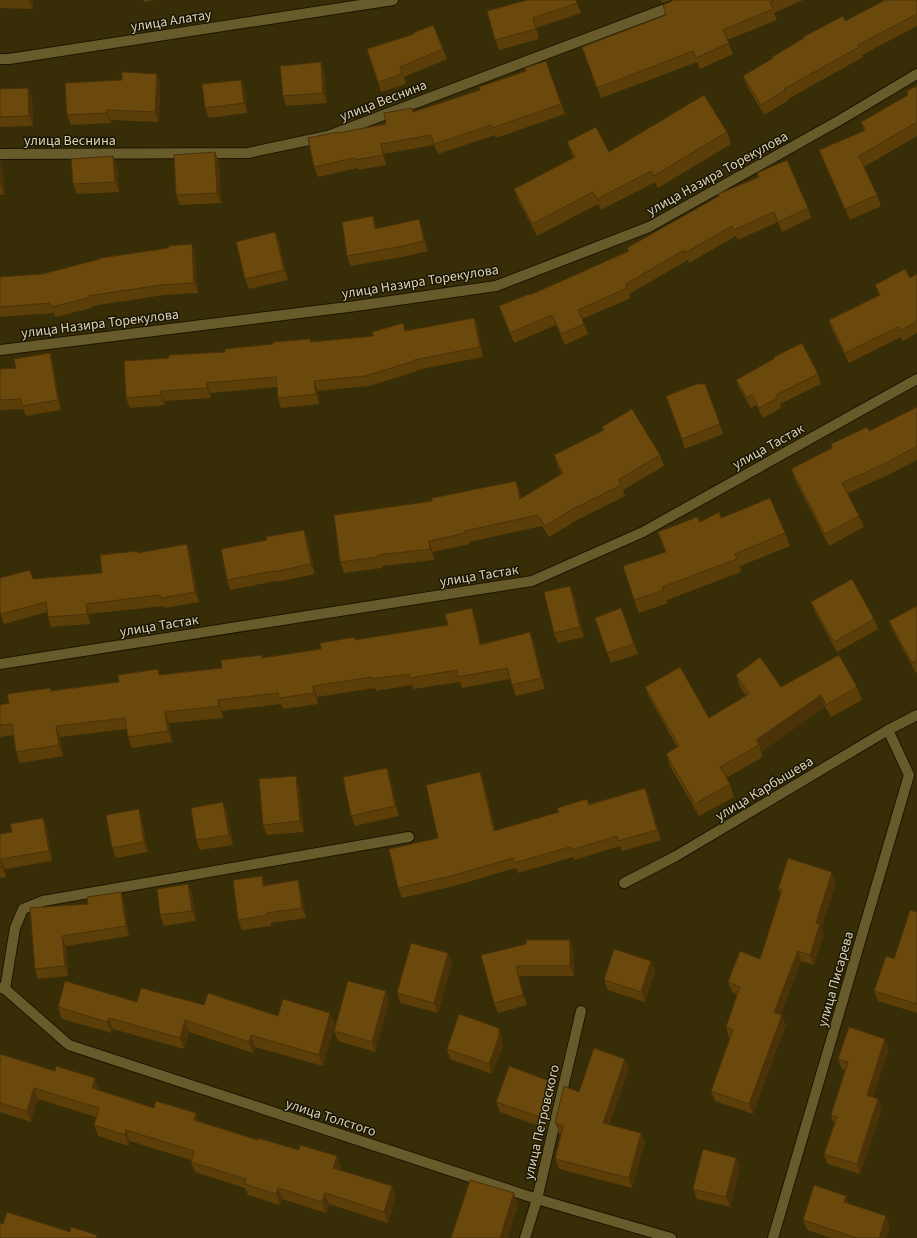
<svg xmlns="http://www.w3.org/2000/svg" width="917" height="1238" font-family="'Source Sans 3',sans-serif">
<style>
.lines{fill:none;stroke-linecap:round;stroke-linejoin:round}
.street-casing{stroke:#1c1600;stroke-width:12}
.street{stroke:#685b2b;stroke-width:10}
.wall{fill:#5c3e09}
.shaded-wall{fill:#4b3208}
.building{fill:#6b480b;stroke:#4b3208}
.labels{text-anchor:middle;stroke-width:3;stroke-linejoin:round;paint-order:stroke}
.street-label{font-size:14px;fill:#d9d3b9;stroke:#1b1603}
</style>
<rect width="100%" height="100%" fill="#372d07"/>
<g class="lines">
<defs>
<g id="street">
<polyline points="0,59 9,59 393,0"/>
<polyline points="0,154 248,153 328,136 689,0"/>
<polyline points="0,350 356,306 496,286 649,227 840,120 917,74"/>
<polyline points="0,664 532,581 643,532 917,379"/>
<polyline points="624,883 676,856 888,730 917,715"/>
<polyline points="0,988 5,989 69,1045 537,1199 671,1238"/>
<polyline points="5,989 15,928 23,909 43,901 409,837"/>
<polyline points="525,1238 537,1199 581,1011"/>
<polyline points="773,1238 909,775 888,730"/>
</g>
</defs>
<!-- street casing -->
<use href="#street" class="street-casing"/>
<!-- street -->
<use href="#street" class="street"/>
</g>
<!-- wall -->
<g class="wall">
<polygon points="0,0 33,0 33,9 0,8"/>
<polygon points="143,0 154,0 144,2"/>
<polygon points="576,0 581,13 536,28 539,39 499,50 495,40 487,11"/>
<polygon points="661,0 671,0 662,3"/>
<polygon points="674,0 803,0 774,13 777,20 727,40 733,54 700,69 697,62 601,98 582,47 666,15"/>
<polygon points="917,0 917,26 862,55 863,57 788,99 789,100 764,115 747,86 743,76 845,21"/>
<polygon points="367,49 443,49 447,59 404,77 406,84 381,92"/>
<polygon points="546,61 565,114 496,138 495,135 438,154 434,145 384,154 386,165 358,170 358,168 318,177 314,167 338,133 386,124 414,112 480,90 526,71"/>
<polygon points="321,62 324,72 327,103 286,106 283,96"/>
<polygon points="160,84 159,122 111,120 111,123 71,125 67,115"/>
<polygon points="917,86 917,136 864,167 877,195 881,206 850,220 824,162 819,150 864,131 861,122 908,95 907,91"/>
<polygon points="0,89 32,98 33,126 0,127"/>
<polygon points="245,90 247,113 209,118 205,108"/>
<polygon points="727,132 731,144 658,188 655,182 601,210 598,204 537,236 518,200 514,189 573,158 567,142 609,152"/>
<polygon points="219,162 221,203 180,205 176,195"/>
<polygon points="0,164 3,173 4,195 0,195"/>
<polygon points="117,166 119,192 77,194 73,184"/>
<polygon points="719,196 808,208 811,218 782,232 778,222 738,240 736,236 689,263 688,260 629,294 631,298 582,319 588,334 565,345 556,325 514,343 499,306 530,295 628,251 627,248"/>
<polygon points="373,216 377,229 419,219 422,229 428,251 402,257 351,266 347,256"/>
<polygon points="275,232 279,242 288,280 249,289 245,279"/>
<polygon points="192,244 195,254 198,293 164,295 92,306 92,308 55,317 54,313 0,317 0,277 42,274"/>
<polygon points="917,274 917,333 903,341 901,337 849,363 832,330 829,320 879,295 875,285 910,278"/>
<polygon points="474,318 478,328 483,357 417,370 418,371 369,386 318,391 319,404 281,408 278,398 277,387 210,393 211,398 164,401 165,405 130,408 126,398 169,358 225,352 310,339 311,342 373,336 403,323 405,331"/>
<polygon points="50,353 53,363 61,410 26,416 23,409 0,410 0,369 16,368"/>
<polygon points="818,374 821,384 780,404 781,408 763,418 756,405 751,408 740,390 736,380"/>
<polygon points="705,384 723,434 685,449 666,396"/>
<polygon points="917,407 917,460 888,475 848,493 859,516 864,527 829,546 795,480 791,469 832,448 831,444 869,431"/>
<polygon points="602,427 660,455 664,466 623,490 625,496 571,523 571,524 549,537 542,526 469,542 470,544 433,552 434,560 382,566 382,568 344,573 340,562 432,501 516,481 520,492 521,498 562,474 558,467 554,455 603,431"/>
<polygon points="721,518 785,533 790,546 740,566 741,572 667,600 668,603 639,613 634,600 665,552 700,522"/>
<polygon points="304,530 308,540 315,574 277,582 276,581 230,590 227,580 267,540"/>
<polygon points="139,553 190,554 199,602 165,608 164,606 89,614 90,624 51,627 48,617 47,612 4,624 0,612 34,579 102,573"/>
<polygon points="574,596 584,637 558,643 554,633"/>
<polygon points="811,602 874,619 878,629 837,652 815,612"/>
<polygon points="917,606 917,672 916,673 893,631 889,621"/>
<polygon points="621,608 638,654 611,663 595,618"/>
<polygon points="476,620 481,644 530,632 534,644 545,689 516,696 510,679 462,688 460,682 413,689 412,685 376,691 375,688 317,697 318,704 283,709 281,704 222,711 223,718 169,723 172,742 132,748 128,737 127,729 60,737 63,756 20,763 16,752 13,735 0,737 0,705 9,703 50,688 51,691 119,682 160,675 222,668 263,658 321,649 356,640"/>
<polygon points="736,675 781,687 857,687 862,700 831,717 825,707 761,752 763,757 726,778 730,784 734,797 699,816 670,766 666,754 677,747 650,699 645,687 709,718 746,696 740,687"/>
<polygon points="390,778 399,816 355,826 351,816"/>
<polygon points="484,782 495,831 645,788 649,798 661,840 622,851 620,846 575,860 573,857 518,873 516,868 454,886 402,898 398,888 438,838"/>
<polygon points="299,786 304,832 267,835 263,825"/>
<polygon points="223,802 227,812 233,845 200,850 196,840"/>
<polygon points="139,809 142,820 148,852 116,858 112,848"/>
<polygon points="43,818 47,828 52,861 5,869 6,877 0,878 0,834 12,832"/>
<polygon points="262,876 265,885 298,880 301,890 306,918 271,923 271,926 242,930 238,920"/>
<polygon points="836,883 821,928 824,934 814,965 801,961 781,1014 786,1025 753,1114 715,1101 711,1091 730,1038 729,1037 726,1027 737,994 732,992 728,982 760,959 781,895 778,889"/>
<polygon points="188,884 192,894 196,921 164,926 160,915"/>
<polygon points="124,902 129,936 66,946 68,976 38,979 35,969 30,908"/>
<polygon points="917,912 917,1013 878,1001 874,991 894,959"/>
<polygon points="574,950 574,976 519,976 527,1005 498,1013 494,1003 481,955"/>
<polygon points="448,953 452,963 438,1013 401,1003 397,993"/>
<polygon points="651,961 655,971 645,1002 608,990 604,980"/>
<polygon points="386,991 389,1001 375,1052 338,1041 334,1031"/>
<polygon points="137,1002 204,1005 335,1024 323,1066 255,1047 253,1053 189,1032 184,1049 113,1029 112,1033 62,1019 58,1007"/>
<polygon points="503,1038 503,1046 492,1074 450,1059 447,1049"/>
<polygon points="889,1049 873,1097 878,1099 882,1109 860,1174 828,1164 824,1154 834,1124 831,1115 845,1070 842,1069 838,1059"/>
<polygon points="0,1054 55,1071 95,1078 98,1090 154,1108 196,1113 199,1121 341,1167 340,1170 396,1197 388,1223 329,1204 326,1213 282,1199 280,1205 248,1195 245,1188 195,1172 191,1162 191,1160 130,1141 129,1146 98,1136 94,1125 96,1117 38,1099 31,1122 0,1112"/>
<polygon points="629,1069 609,1125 641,1133 645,1143 632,1188 559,1169 555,1159 561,1134 559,1133 555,1123 579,1092"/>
<polygon points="555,1092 547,1129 500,1112 496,1102"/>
<polygon points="736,1158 740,1168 730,1207 697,1199 693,1189"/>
<polygon points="846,1196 849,1204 890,1226 886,1238 831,1238 807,1230 803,1220"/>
</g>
<!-- shaded-wall -->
<g class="shaded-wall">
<polygon points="29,0 33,0 33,9"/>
<polygon points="321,62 324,72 327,103 323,93"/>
<polygon points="157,74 160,84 159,122 155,112"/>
<polygon points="241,80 245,90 247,113 244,103"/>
<polygon points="28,88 32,98 33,126 29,116"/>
<polygon points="107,110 111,120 111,123 107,113"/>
<polygon points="381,144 384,154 386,165 383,155"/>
<polygon points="215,152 219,162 221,203 217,193"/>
<polygon points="113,156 117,166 119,192 115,182"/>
<polygon points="0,164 3,173 4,195 1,186"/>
<polygon points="373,216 376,226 378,239 375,229"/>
<polygon points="419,219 422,229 428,251 424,241"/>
<polygon points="275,232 279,242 288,280 284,270"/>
<polygon points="192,244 195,254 198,293 194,283"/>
<polygon points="474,318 478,328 483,357 480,347"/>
<polygon points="50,353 53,363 61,410 58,400"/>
<polygon points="314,381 318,391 319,404 316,394"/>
<polygon points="207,383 210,393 211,398 207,388"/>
<polygon points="161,391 164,401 165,405 161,395"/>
<polygon points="516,481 520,492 524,510 520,499"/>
<polygon points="304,530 308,540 315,574 311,564"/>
<polygon points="429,541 433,552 434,560 430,549"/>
<polygon points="187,544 190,554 199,602 195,592"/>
<polygon points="570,586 574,596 584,637 580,627"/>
<polygon points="86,604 89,614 90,624 87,614"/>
<polygon points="472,608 476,620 484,656 480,645"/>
<polygon points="530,632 534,644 545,689 541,678"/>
<polygon points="313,686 317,697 318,704 314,693"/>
<polygon points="821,695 825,707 761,752 759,745 756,740"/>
<polygon points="218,700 222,711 223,718 219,706"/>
<polygon points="165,712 169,723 172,742 168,731"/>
<polygon points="56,726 60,737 63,756 59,745"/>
<polygon points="387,768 390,778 399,816 395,806"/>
<polygon points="480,772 484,782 498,841 494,831"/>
<polygon points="296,776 299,786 304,832 300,821"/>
<polygon points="645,788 649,798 661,840 657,830"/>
<polygon points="223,802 227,812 233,845 229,835"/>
<polygon points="139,809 142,820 148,852 144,842"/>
<polygon points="43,818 47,828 52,861 49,851"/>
<polygon points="1,859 5,869 6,877 2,867"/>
<polygon points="832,872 836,883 821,928 824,934 814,965 810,955 816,923"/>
<polygon points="262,876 265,886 263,886"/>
<polygon points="298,880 301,890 306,918 302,908"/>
<polygon points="188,884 192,894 196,921 192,911"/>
<polygon points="121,892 124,902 129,936 126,926"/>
<polygon points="62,936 66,946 68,976 65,966"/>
<polygon points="570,940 574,950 574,976 570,966"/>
<polygon points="798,951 801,961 778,1022 774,1012"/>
<polygon points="448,953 452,963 438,1013 434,1003"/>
<polygon points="651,961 655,971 645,1002 641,992"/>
<polygon points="516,966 519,976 527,1005 523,995"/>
<polygon points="386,991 389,1001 375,1052 372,1042"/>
<polygon points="330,1013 335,1024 323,1066 319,1055"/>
<polygon points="782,1015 786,1025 753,1114 749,1104"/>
<polygon points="109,1018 113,1029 112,1033 107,1022"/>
<polygon points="185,1020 189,1032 184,1049 180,1038"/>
<polygon points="499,1028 503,1038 503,1046 492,1074 489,1064"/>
<polygon points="251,1035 255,1047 253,1053 249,1042"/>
<polygon points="885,1039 889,1049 870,1105 867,1095"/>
<polygon points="625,1059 629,1069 606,1133 603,1123"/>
<polygon points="95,1078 99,1089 96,1099 92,1088"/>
<polygon points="552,1082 555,1092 547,1129 543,1118"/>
<polygon points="34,1088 38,1099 31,1122 27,1111"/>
<polygon points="878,1099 882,1109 860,1174 857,1164"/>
<polygon points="196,1113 200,1124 194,1120"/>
<polygon points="126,1130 130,1141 129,1146 125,1135"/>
<polygon points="641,1133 645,1143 632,1188 629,1178"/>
<polygon points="337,1156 341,1167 337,1179 333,1168"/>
<polygon points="736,1158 740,1168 730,1207 726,1197"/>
<polygon points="392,1186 396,1197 388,1223 384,1212"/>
<polygon points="278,1188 282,1199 280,1205 276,1194"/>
<polygon points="325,1193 329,1204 326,1213 322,1202"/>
<polygon points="514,1193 518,1206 508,1238 500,1238"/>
<polygon points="846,1196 850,1206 844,1202"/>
<polygon points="886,1216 890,1226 886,1238 879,1238"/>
</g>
<!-- building -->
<g class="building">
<polygon points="527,0 576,0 577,3 533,18 536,29 495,40 487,11"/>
<polygon points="674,0 774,0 770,2 773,9 723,30 729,43 696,58 693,51 597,88 582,47 666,15 663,5"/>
<polygon points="885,0 917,0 917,14 858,45 859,47 784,89 785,90 761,105 743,76 773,58 772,57 804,38 803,37 843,16 845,21"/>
<polygon points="433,25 443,49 400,67 402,74 378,82 367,49 414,34 413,33"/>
<polygon points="546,61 561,104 492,128 491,125 434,144 431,135 381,144 383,155 355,160 354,158 314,167 308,138 338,132 338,133 386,124 384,113 412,108 413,112 480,90 479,87 526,71 525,68"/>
<polygon points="321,62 323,93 283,96 280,66"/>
<polygon points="122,72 157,74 155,112 107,110 107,113 67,115 65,83 122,80"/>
<polygon points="241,80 244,103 205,108 202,84"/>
<polygon points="917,86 917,122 859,156 877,195 845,209 819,150 866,130 861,122 908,95 907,91"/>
<polygon points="28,88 29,116 0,117 0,89"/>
<polygon points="704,95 727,132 654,176 651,171 597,199 593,192 532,224 514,189 575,157 567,142 596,127 609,152"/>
<polygon points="215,152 217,193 176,195 174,155"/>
<polygon points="113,156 115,182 73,184 71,159"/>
<polygon points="787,160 808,208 778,222 774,212 734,230 732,226 685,253 684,250 626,284 627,288 578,310 584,324 561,334 552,315 510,333 499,306 529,294 530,295 629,251 627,248 719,196 718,194 759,177 757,173"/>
<polygon points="0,164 1,186 0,186"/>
<polygon points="373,216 375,229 419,219 424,241 398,247 347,256 342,222"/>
<polygon points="275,232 284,270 245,279 236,242"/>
<polygon points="192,244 194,283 160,285 88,296 88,298 51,307 50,303 0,307 0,277 42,274 100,259 100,258 169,248 168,246"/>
<polygon points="905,269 910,278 917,274 917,321 900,331 898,327 845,353 829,320 880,295 875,285"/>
<polygon points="474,318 480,347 414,360 414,361 365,376 314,381 316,394 278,398 276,377 207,383 207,388 161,391 161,395 126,398 124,361 169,358 169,355 225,352 225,349 273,344 273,342 310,339 311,342 373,336 372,332 403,323 405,331"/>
<polygon points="802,343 818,374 776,395 778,398 759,408 752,395 747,398 736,380 775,358 774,357"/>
<polygon points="50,353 58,400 22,406 21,399 0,400 0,369 16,368 14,359"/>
<polygon points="697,384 705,384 720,424 682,439 666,396"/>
<polygon points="917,407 917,446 884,464 842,483 859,516 825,534 791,469 832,448 831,444 867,427 869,431"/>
<polygon points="632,409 660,455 618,480 621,485 567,512 567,513 545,526 538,515 465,531 466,533 429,541 430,549 378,555 378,557 340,562 334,515 432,501 432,498 516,481 520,499 563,473 554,455 604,430 602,427"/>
<polygon points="770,498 785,533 735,554 737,559 662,587 664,590 634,600 623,566 666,552 658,532 697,517 700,522 719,512 721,518"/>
<polygon points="304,530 311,564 273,572 273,571 227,580 221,549 267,540 266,537"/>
<polygon points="187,544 195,592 161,598 160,595 86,604 87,614 48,617 46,602 1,614 0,612 0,578 30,570 33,579 102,573 100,555 138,551 138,553"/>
<polygon points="852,579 874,619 834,642 811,602"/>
<polygon points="570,586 580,627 554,633 544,592"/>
<polygon points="917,606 917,660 912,663 889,621"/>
<polygon points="472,608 480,645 530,632 541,678 512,685 507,668 458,677 457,670 409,678 409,674 372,679 372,677 313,686 314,693 279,698 278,693 218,700 219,706 165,712 168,731 128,737 125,718 56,726 59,745 16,752 12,724 0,725 0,705 9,703 7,694 50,688 51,691 119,682 118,675 158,669 159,675 222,668 221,660 262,655 262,658 321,649 320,643 355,637 355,640 448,625 445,614"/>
<polygon points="621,608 634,644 607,653 595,618"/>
<polygon points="839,655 857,687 826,705 821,695 756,740 759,745 720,767 730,784 695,804 666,754 679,746 645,687 680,667 709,718 749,694 736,675 760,657 781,687"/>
<polygon points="387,768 395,806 351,816 343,777"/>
<polygon points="480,772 494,831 559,812 557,808 587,799 589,805 645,788 657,830 618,841 617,836 571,850 570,847 514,863 513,858 451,876 398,888 389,849 438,838 426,785"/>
<polygon points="296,776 300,821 263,825 259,779"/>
<polygon points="223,802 229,835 196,840 191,808"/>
<polygon points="139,809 144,842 112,848 106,815"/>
<polygon points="43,818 49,851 1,859 2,867 0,867 0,834 12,832 10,824"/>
<polygon points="788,858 832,872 816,923 820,924 810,955 798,951 774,1012 782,1015 749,1104 711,1091 733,1030 726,1027 740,987 728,982 740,951 760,959 782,890 778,889"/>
<polygon points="262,876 263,886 298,880 302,908 267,913 268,915 238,920 233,880"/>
<polygon points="188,884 192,911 160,915 157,889"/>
<polygon points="121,892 126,926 62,936 65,966 35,969 30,908 88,904 87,897"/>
<polygon points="910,910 917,912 917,1004 874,991 886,956 894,959"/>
<polygon points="526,940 570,940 570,966 516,966 523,995 494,1003 481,955 526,944"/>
<polygon points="411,943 448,953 434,1003 397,993"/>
<polygon points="614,949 651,961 641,992 604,980"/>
<polygon points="65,981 137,1002 141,988 204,1005 208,993 278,1016 283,999 330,1013 319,1055 251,1035 249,1042 185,1020 180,1038 109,1018 107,1022 58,1007"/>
<polygon points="348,981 386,991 372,1042 334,1031"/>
<polygon points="459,1014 499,1028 499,1036 489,1064 447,1049"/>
<polygon points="849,1027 885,1039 867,1095 878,1099 857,1164 824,1154 837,1117 831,1115 848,1062 838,1059"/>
<polygon points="594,1048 625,1059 603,1123 641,1133 629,1178 555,1159 563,1126 555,1123 564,1086 579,1092"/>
<polygon points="0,1054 55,1071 56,1066 95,1078 92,1088 154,1108 156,1101 196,1113 194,1120 258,1140 258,1138 299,1150 300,1145 337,1156 333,1168 392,1186 384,1212 325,1193 322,1202 278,1188 276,1194 244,1184 246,1179 191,1162 194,1151 126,1130 125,1135 94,1125 99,1108 34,1088 27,1111 0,1103"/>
<polygon points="509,1066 552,1082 543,1118 496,1102"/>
<polygon points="703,1149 736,1158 726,1197 693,1189"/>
<polygon points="470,1180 514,1193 500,1238 451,1238"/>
<polygon points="814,1185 846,1196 844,1202 886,1216 879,1238 857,1238 803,1220"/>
<polygon points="7,1212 70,1232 71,1227 97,1235 96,1238 0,1238 0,1223 3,1224"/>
</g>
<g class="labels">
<!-- street labels -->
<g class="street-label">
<text transform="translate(171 20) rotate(-9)" y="5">улица Алатау</text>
<text transform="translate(383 100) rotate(-21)" y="5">улица Веснина</text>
<text x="70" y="145">улица Веснина</text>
<text transform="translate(717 173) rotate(-29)" y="5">улица Назира Торекулова</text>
<text transform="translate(420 281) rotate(-9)" y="5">улица Назира Торекулова</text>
<text transform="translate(100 323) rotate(-7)" y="5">улица Назира Торекулова</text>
<text transform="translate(768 446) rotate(-29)" y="5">улица Тастак</text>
<text transform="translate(479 575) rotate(-9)" y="5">улица Тастак</text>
<text transform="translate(159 625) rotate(-9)" y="5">улица Тастак</text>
<text transform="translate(764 788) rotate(-31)" y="5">улица Карбышева</text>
<text transform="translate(835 979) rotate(-74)" y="5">улица Писарева</text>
<text transform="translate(331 1117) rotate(18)" y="5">улица Толстого</text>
<text transform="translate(541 1122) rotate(-77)" y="5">улица Петровского</text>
</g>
</g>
</svg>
